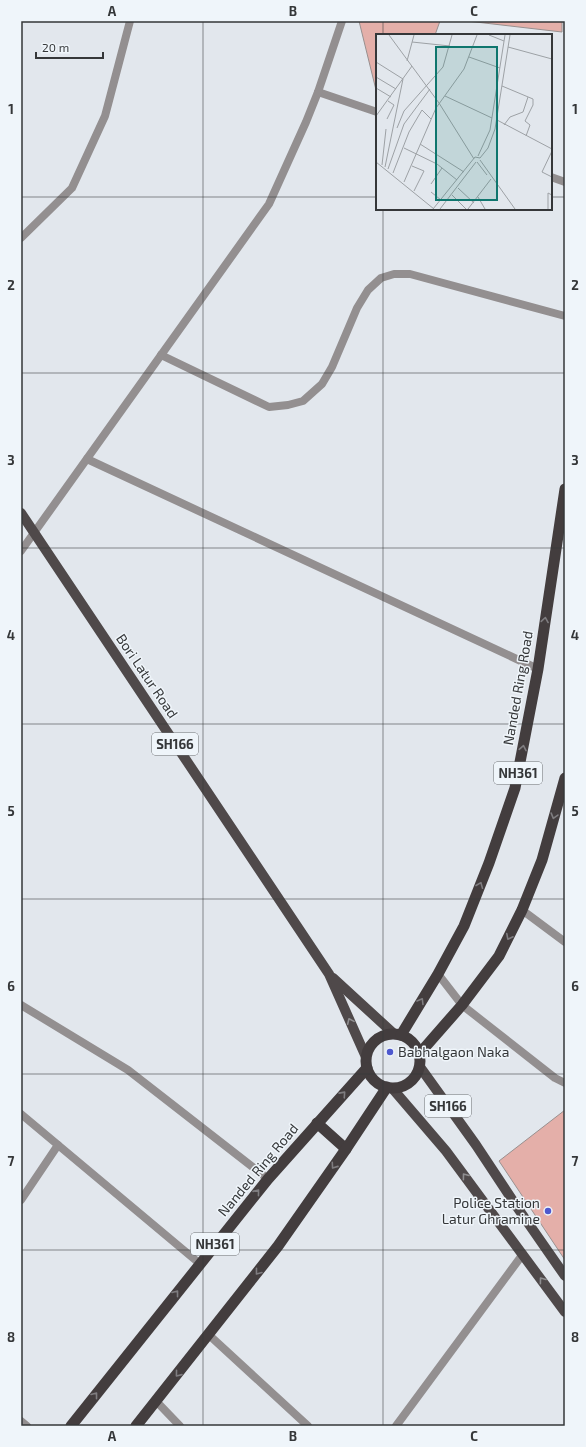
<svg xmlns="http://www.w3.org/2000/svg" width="586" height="1447" font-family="'Exo 2',sans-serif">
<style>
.building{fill:#e4afa9;stroke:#98908f}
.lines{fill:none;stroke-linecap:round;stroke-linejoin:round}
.service{stroke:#938f90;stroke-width:8}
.minor{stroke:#938f90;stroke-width:8}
.primary{stroke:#4f494a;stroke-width:10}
.trunk{stroke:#433d3e;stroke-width:11}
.oneway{stroke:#7f7d80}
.oneway2{stroke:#8f8e90}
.grid{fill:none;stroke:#353739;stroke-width:1;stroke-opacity:0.55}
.poi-dot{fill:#4d58ce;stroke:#eff5fa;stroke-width:1.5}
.labels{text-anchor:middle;stroke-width:3;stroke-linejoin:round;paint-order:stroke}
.shield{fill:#eff5fa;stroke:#6d7073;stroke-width:1}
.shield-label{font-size:13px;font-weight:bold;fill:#353739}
.street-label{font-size:14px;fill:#353739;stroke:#eff5fa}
.poi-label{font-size:14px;fill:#353739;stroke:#eff5fa;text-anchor:start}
.inset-road{fill:none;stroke:#9da1a5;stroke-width:1}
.view{fill:#0f766e;fill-opacity:0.15;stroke:#0f766e;stroke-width:2}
.inset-edge{fill:none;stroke:#353739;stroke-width:2}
.neatline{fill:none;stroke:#353739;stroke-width:1.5}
.grid-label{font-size:13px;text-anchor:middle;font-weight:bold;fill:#353739}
</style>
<rect width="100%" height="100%" fill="#e2e7ed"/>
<!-- building -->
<g class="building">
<polygon points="359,21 440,21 435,35 377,35 377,94"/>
<polygon points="467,21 562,21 562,32"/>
<polygon points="565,1110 565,1260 499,1161"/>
</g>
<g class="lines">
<!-- service -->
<g class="service">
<polyline points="161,355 269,407 288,405 303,401 322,384 332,367 357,308 368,290 381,278 394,274 410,274 565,316"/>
<polyline points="522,910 565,942"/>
<polyline points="438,974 462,1005 555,1078 565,1083"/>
</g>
<!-- minor -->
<g class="minor">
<polyline points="318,92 377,112"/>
<polyline points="551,177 565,182"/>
<polyline points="21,238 72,188 105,116 130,21"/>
<polyline points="87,459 538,669"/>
<polyline points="21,551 269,204 306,122 318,92 342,21"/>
<polyline points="21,1005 128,1070 268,1179"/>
<polyline points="21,1114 199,1263"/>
<polyline points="21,1200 58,1145"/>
<polyline points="209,1335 308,1426"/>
<polyline points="156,1401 180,1426"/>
<polyline points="21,1421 27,1426"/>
<polyline points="396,1426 523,1254"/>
</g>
<!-- primary -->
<g class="primary">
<polyline points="21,513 329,974 366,1057"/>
<polyline points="333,978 393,1033"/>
<polyline points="420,1067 476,1145 517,1207 565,1276"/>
<polyline points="392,1088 446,1151 565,1312"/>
</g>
<!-- trunk -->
<g class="trunk">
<circle cx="393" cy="1061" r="27"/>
<polyline points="401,1035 438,974 464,926 489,863 515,788 538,669 565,489"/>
<polyline points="420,1053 462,1005 499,956 522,910 542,860 565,778"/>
<polyline points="317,1123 346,1149"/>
<polyline points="71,1426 268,1179 367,1068"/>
<polyline points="136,1426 278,1246 346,1149 387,1087"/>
</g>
</g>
<!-- one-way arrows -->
<defs><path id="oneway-chevron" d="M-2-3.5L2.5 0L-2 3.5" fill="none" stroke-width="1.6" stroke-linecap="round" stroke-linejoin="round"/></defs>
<g class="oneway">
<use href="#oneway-chevron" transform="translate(545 620) rotate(-81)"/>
<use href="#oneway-chevron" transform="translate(523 748) rotate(-79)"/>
<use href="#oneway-chevron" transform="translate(554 816) rotate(106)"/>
<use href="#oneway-chevron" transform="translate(480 885) rotate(-68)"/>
<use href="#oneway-chevron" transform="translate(509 937) rotate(117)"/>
<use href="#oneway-chevron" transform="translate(421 1001) rotate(-59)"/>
<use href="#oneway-chevron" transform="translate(343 1094) rotate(-48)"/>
<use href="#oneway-chevron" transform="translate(334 1166) rotate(125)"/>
<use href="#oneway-chevron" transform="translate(257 1192) rotate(-51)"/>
<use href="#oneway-chevron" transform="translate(258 1272) rotate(128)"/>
<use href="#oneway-chevron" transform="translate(176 1293) rotate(-52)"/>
<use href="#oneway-chevron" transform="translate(178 1374) rotate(129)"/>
<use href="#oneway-chevron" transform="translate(95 1395) rotate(-52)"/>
</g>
<g class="oneway2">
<use href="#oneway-chevron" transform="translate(350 1021) rotate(-114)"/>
<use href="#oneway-chevron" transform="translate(465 1176) rotate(-127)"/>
<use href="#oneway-chevron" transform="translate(542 1280) rotate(-127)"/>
</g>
<!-- grid -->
<path class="grid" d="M203 21V1426M383 21V35M21 197H377M551 197H565M383 209V1426M21 373H565M21 548H565M21 724H565M21 899H565M21 1074H565M21 1250H565"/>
<!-- markers -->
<g class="poi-dot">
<circle cx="390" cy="1052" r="4"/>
<circle cx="548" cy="1211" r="4"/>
</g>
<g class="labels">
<!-- shield labels -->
<g class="shield">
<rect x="152" y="733" width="46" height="22" rx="3"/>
<rect x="494" y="762" width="48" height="22" rx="3"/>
<rect x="425" y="1095" width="46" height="22" rx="3"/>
<rect x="191" y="1233" width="48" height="22" rx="3"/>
</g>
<g class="shield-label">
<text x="175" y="749">SH166</text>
<text x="518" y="778">NH361</text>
<text x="448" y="1111">SH166</text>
<text x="215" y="1249">NH361</text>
</g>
<!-- street labels -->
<g class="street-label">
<text transform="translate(147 676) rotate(56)" y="5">Bori Latur Road</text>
<text transform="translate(518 688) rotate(-80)" y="5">Nanded Ring Road</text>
<text transform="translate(258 1170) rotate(-50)" y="5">Nanded Ring Road</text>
</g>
<!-- poi labels -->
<g class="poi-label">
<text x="398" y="1057">Babhalgaon Naka</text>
<text x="540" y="1208" text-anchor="end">Police Station<tspan x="540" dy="16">Latur Ghramine</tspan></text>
</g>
</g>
<!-- overview -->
<g transform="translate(376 34)">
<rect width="176" height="176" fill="#e2e7ed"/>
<path class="inset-road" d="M13 1 63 69 98 125M113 1 128 7M36 8 74 12M132 13 176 25M93 23 124 34M31 27 38 1M0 28 27 45 9 133M0 43 20 55M126 52 157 65V71L149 87 154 91 150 102M0 54 15 63M69 62 116 84M0 82 36 32M11 85 18 71 12 67M121 86 176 115M128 91 134 83 147 78 152 63M21 94 28 77 67 33 76 1M44 110 88 138M28 114 61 130 81 146M176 117 166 138 176 143M102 122 114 96 129 1M104 124 112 114 119 95 134 1M104 126 139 175M0 128 58 175M101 128 111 141M6 131 10 95M36 132 48 137 38 157M12 135 28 90 54 55M17 139 33 98 46 76 55 85M28 148 60 74 88 35 101 1M55 150 66 134M82 154 98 169M55 158 65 166M76 161 90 175M102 163 109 175M57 175 99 123 104 124M64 175 100 128M92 175 115 145M172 175V159L176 161"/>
<path class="view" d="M60 13H121V166H60Z"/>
<rect width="176" height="176" class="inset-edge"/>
</g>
<!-- border -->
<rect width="586" height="1447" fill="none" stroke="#eff5fa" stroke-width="44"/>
<!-- scale -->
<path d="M36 52v6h67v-6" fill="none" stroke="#353739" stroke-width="2"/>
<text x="42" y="52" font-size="12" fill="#353739" stroke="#eff5fa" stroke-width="3" paint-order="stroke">20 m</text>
<rect x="22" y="22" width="542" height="1403" class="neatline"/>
<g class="grid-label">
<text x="112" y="16">A</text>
<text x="293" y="16">B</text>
<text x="474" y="16">C</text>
<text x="11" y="114">1</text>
<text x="575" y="114">1</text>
<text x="11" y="290">2</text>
<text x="575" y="290">2</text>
<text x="11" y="465">3</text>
<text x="575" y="465">3</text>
<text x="11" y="640">4</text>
<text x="575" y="640">4</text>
<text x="11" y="816">5</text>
<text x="575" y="816">5</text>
<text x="11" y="991">6</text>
<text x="575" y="991">6</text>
<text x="11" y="1166">7</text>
<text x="575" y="1166">7</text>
<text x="11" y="1342">8</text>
<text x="575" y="1342">8</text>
<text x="112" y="1441">A</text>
<text x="293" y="1441">B</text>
<text x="474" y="1441">C</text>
</g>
</svg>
